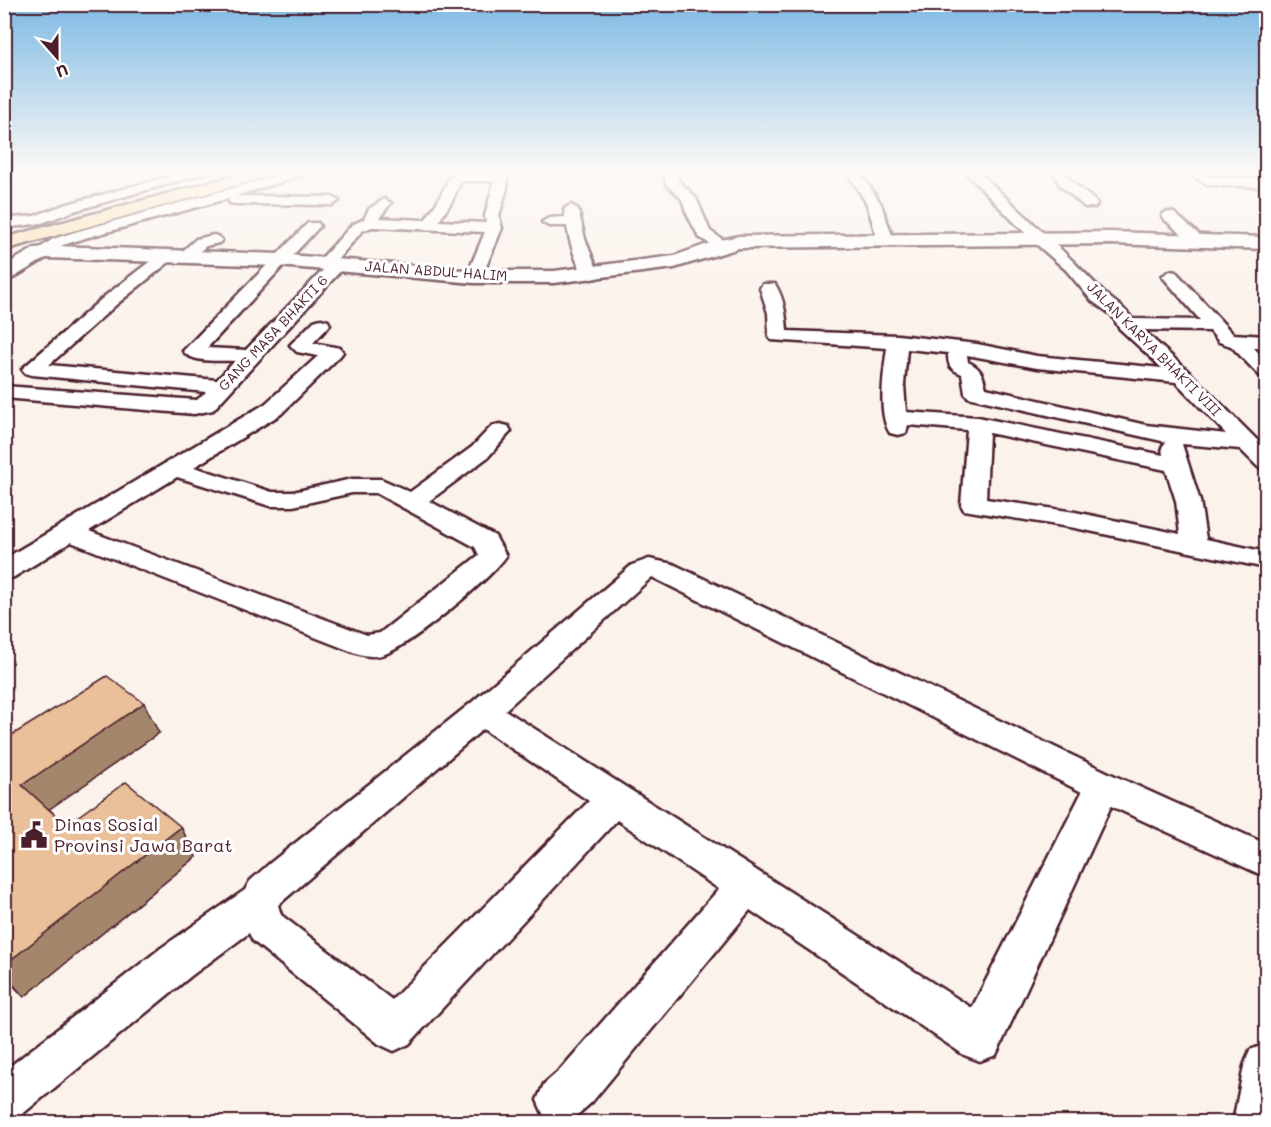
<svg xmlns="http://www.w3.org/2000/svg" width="1271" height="1127" font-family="Mali,sans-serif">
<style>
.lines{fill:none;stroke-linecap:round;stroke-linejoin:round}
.minor-tunnel{stroke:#d8c8c5;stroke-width:15;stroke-dasharray:15 8;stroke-linecap:butt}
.minor-casing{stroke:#4a1f2b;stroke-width:5}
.tertiary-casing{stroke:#4a1f2b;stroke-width:5}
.motorway-casing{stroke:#4a1f2b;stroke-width:5}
.minor{fill:#fff;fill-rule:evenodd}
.tertiary{fill:#fff;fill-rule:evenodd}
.motorway{fill:#f9deab;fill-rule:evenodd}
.wall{fill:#c9a584;stroke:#4a1f2b;stroke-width:1.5}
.shaded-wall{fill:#a4866c;stroke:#4a1f2b;stroke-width:1.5}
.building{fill:#eac09a;stroke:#4a1f2b;stroke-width:1.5}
.labels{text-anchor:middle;stroke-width:6;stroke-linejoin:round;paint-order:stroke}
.far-street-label{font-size:14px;fill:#4a1f2b;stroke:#fff}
.near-poi-label{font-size:18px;fill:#4a1f2b;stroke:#fff;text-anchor:start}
</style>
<rect width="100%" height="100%" fill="#fbf2eb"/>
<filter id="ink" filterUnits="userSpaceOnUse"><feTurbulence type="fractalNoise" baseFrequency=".0167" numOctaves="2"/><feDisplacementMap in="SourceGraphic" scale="12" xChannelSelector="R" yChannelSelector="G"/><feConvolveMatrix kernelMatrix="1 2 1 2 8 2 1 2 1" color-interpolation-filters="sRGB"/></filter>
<g filter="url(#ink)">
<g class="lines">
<!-- minor-tunnel -->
<polyline class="minor-tunnel" points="43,221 68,233"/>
<defs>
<g id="minor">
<polygon points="186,172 209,172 74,211 42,223 4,228 4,219 34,216 64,205"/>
<polygon points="290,172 312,172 236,196 332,197 339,201 332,205 235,204 230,203 228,200 230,198 85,238 63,245 42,257 34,252 53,239 75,232"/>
<path d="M507 172V188L499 216 502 228 480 281H468L466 277 485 232 372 227 362 231 338 259 346 264 344 267 213 410 194 414 4 398V386L197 400 206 392 32 375 25 373 22 369 105 296 162 252 168 250 176 255 174 258 117 304 49 365 217 380 235 361C220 360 193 364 183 351L308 223H318L320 226 207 348 246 350 325 268 318 263 320 260 352 225 364 219 369 209 384 199 391 203 379 218 425 220 438 201 451 174ZM461 181H494L485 216 486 223 439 221 452 201Z"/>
<polygon points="664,172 677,172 678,180 696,198 710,231 731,245 729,248 717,248 699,237 686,212 682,199 666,184"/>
<polygon points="847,172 860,172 881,204 894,241 891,244 881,244 878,241 867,204"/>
<path d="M965 172H979C1020 212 1063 249 1102 291 1112 301 1124 306 1132 319L1200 320 1162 276 1170 271 1176 272 1233 334 1266 336V348H1254L1266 360V377L1259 375 1231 346 1219 342 1210 331 1143 330 1189 372 1266 449V469L1258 467 1240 449 1182 444 1200 501 1206 539 1266 552V568L1075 528 964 510 961 505 967 430 908 425 906 433 898 435 890 433C877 414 884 370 887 348L771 340 769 336 768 313 760 288 763 284H775C784 298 786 315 787 331L898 335 977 344 1037 356 1162 368 1119 328 1112 315 1092 301 1066 270 1034 242ZM907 349 948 353C948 366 950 369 962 374L965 393 968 397 1166 442 1162 447 1163 455 978 417 906 412 904 385ZM967 355 1037 368 1176 382 1226 434 1146 425 986 388C983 375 981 368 968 362ZM989 433 1166 470 1176 501 1180 534 1075 512 986 499Z"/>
<polygon points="1053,172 1066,172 1070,180 1095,201 1097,204 1095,207 1085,207 1060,185"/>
<polygon points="1186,172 1202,172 1211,177 1266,179 1266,187 1208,185"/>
<path d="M571 205 578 209 585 239 599 274 597 278 591 279C578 276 569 239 567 226H549L542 222 549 218 565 217 564 209Z"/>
<polygon points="1169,212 1174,213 1202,237 1205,240 1202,243 1192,243 1164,219 1162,216 1164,213"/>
<polygon points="214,235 219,237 222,240 219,243 206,246 191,259 179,259 177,256 196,239"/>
<path d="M321 319 328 321 330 325 313 343 340 348 343 352 340 356 281 414 194 467 272 492H293L352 479H381L410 492 472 447 492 426 500 424 508 426 511 431 488 457 429 501 495 536 506 556C492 578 409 646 385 654 374 658 364 656 353 652L71 542 14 577 4 580V559L265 404 318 356 297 352 290 345 314 321ZM177 477 270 506H293L352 493H376L475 547 479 555 380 633 367 635 89 531Z"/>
<path d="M649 559 673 564 1115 776 1266 844V877L1111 806 996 1055 980 1061 964 1055 750 910 592 1102 576 1116 559 1122 544 1116 537 1100 544 1084 560 1070 719 889 617 820 409 1044 394 1051 379 1044 253 941 249 933 191 976 20 1116 4 1122V1071L161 948 245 890 250 881 269 864 471 703 632 565ZM652 577 1082 792 972 1008 505 710ZM483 729 589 801 392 1000 281 915 278 905Z"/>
<polygon points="1266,1044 1266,1122 1233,1122 1244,1066 1250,1050"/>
</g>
<polygon id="tertiary" points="1110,232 1266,237 1266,249 1110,244 739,248 674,268 554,283 474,283 279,266 46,258 11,279 4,281 4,266 35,248 56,246 279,254 474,271 554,271 674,256 716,241 739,236"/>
<polygon id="motorway" points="248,172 276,172 274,175 4,250 4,238"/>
</defs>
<!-- minor casing -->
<use href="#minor" class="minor-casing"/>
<!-- tertiary casing -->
<use href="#tertiary" class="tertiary-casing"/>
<!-- motorway casing -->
<use href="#motorway" class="motorway-casing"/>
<!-- minor -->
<use href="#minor" class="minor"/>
<!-- tertiary -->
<use href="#tertiary" class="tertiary"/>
<!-- motorway -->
<use href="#motorway" class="motorway"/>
</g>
<!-- wall -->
<polygon class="wall" points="159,733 49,809 66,825 181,827 196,857 24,997 4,976 4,740"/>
<!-- shaded-wall -->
<g class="shaded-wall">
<polygon points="144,703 159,733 41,815 22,785"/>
<polygon points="181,827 196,857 24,997 4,974 4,965"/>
</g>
<!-- building -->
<polygon class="building" points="107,676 144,703 22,785 66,825 126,782 181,827 4,965 4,740"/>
</g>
<!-- sky -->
<linearGradient id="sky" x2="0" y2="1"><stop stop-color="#7ebae4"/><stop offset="0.52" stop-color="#fdf9f6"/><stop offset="1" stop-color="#fdf9f6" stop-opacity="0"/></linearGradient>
<rect width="1271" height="330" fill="url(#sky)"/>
<!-- icons -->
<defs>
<symbol id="civic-bare" viewBox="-9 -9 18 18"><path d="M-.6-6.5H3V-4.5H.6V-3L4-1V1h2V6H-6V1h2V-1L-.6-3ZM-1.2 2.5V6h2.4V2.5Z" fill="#4a1f2b" stroke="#fff" stroke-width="2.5" paint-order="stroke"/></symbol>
</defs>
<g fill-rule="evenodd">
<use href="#civic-bare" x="15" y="816" width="38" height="38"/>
</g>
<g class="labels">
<!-- far-street labels -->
<g class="far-street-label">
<text transform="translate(436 271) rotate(4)" y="5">JALAN ABDUL HALIM</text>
<text transform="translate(273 333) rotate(-47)" y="5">GANG MASA BHAKTI 6</text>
<text transform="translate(1154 349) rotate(45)" y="5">JALAN KARYA BHAKTI VIII</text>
</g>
<!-- near-poi labels -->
<g class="near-poi-label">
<text x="54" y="831">Dinas Sosial<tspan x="54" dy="21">Provinsi Jawa Barat</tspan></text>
</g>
</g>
<!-- margin -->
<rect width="1271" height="1127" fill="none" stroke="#fff" stroke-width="24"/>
<rect x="12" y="12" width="1247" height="1103" fill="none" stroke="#4a1f2b" stroke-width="2" filter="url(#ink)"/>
<!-- north arrow -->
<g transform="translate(57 57) rotate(159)" stroke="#ffffff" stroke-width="4.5" paint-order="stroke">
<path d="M0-4.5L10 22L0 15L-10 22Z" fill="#4a1f2b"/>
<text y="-9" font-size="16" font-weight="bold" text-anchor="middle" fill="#4a1f2b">U</text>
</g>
</svg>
